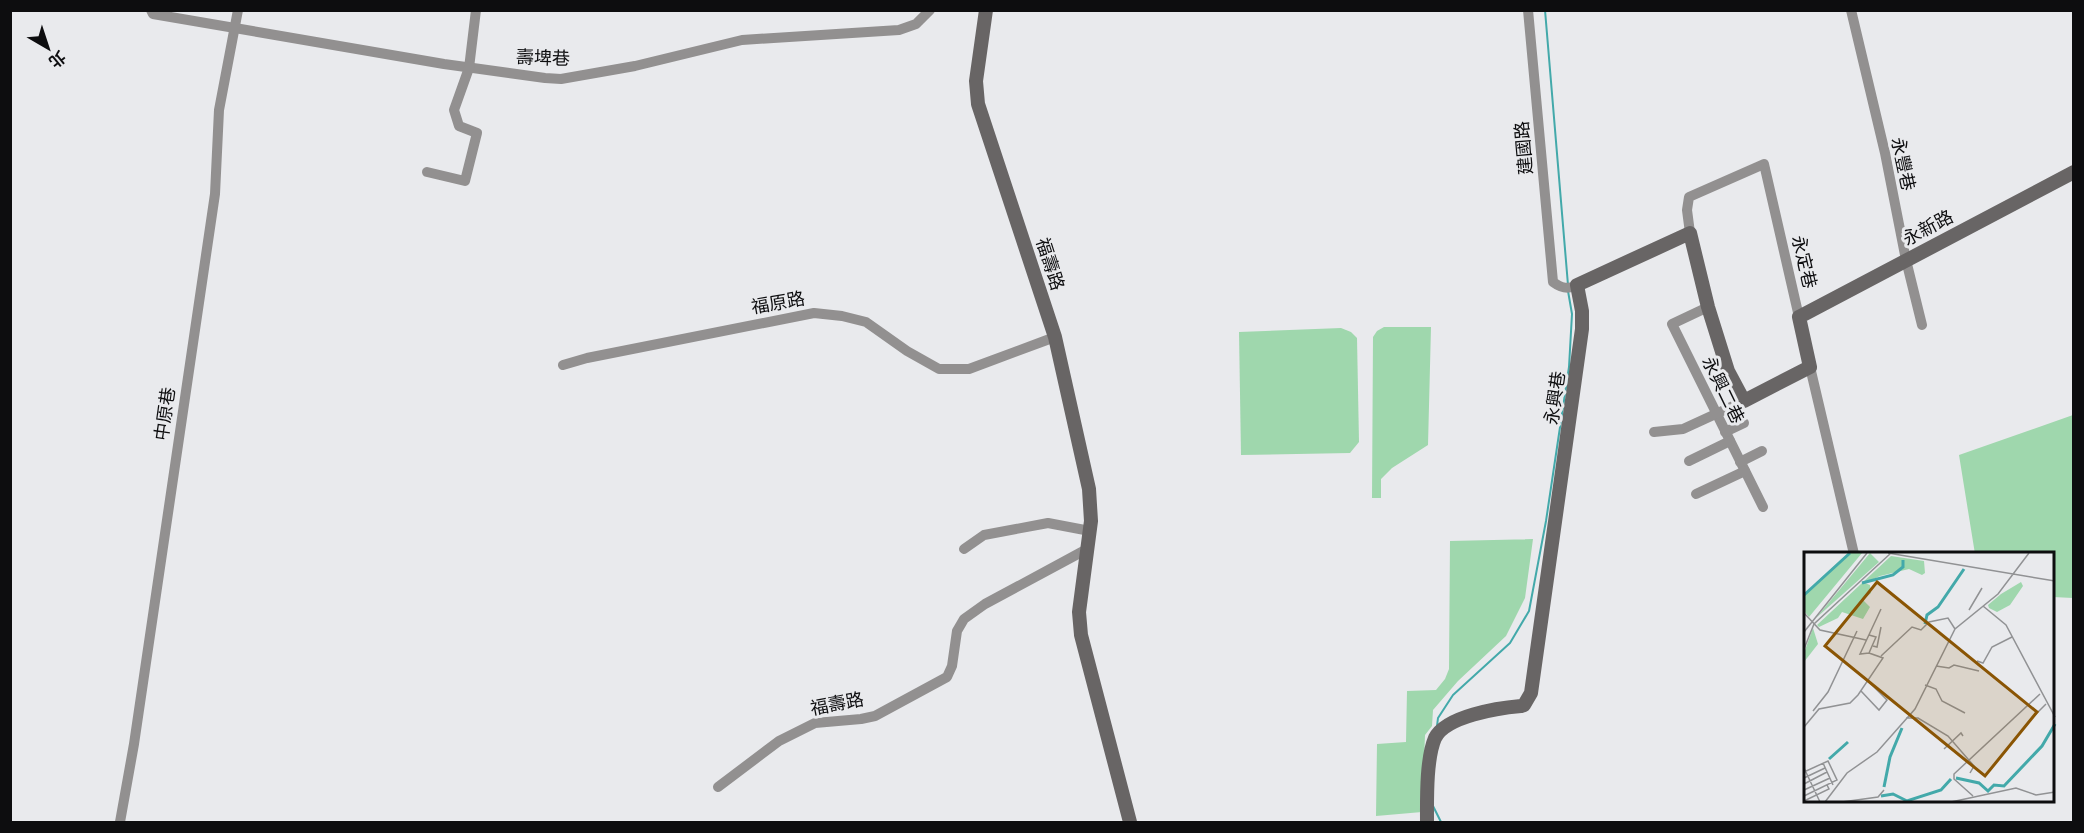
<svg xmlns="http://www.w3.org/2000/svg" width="2084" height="833" font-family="Bitter,'Noto Sans TC',serif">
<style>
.green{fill:#9fd7ad}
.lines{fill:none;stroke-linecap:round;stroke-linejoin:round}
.stream{stroke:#43a9aa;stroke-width:2}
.street{stroke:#929090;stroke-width:10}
.secondary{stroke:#686565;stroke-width:14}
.labels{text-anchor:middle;stroke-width:6;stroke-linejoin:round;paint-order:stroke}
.street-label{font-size:18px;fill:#0d0d0f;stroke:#e9eaed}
.inset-river{fill:none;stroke:#43a9aa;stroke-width:3}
.inset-road{fill:none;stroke:#919294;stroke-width:1.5}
.view{fill:#8a5504;fill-opacity:0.15;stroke:#8a5504;stroke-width:3}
.inset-edge{fill:none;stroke:#0d0d0f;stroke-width:3}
</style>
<rect width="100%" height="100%" fill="#e9eaed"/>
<!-- green -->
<g class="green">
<polygon points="1384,327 1431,327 1428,445 1392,468 1381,479 1381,498 1372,498 1373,337 1377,331"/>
<polygon points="1341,328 1351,332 1357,338 1359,442 1350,453 1241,455 1239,332"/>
<polygon points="2073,415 2073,598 2053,597 2052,554 1975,554 1959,455"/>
<polygon points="1533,539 1525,598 1506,636 1458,681 1433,710 1432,726 1425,735 1422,812 1376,816 1377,744 1406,742 1407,691 1436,690 1445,679 1449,669 1450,541"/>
</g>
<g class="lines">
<!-- stream -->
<g class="stream">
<polyline points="1545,10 1568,285"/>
<polyline points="1437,726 1438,718 1453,695 1510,643 1529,611 1546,521 1569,367 1572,314 1568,291"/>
<polyline points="1433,806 1441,822"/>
</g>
<!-- street -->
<g class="street">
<polyline points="151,10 153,14 444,64 545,78 561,79 635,66 742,40 899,30 916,24 930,10"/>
<path d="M1528 10 1553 282C1561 288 1568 290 1577 285"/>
<polyline points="1851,10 1885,153 1906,260 1922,325"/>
<polyline points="427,172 465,181 477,133 459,126 454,110 469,68 476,10"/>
<polyline points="1690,233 1687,210 1689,197 1764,164 1799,317"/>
<polyline points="1708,307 1672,324 1763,507"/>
<polyline points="563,365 587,358 814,313 842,316 866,322 907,351 939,369 969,369 1055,337"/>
<polyline points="1810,367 1854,554"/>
<polyline points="1654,432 1683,429 1744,401"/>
<polyline points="1725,432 1744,423"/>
<polyline points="1689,461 1730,441"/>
<polyline points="1740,462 1762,451"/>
<polyline points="1696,494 1745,471"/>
<polyline points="964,549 984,535 1048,523 1090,531"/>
<polyline points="718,787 779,741 815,723 861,719 875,716 947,677 952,666 957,631 964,619 985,604 1089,548"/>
<polyline points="120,822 134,744 215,194 219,110 238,10"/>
</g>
<!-- secondary -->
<g class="secondary">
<polyline points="986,10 976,81 978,104 1055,337 1089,489 1091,521 1079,612 1081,635 1130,822"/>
<path d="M1427 822C1427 800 1426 759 1435 738 1446 716 1498 708 1521 706L1524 705 1531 693 1582 329V311L1577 285 1690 233 1708 307 1728 371 1744 401 1810 367 1799 317 2074 172"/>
</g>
</g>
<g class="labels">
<!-- street labels -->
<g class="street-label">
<text transform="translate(543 58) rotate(2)" y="6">壽埤巷</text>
<text transform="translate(1524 148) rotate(-95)" y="6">建國路</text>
<text transform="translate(1903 164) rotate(78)" y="6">永豐巷</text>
<text transform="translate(1928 228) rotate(-28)" y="6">永新路</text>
<text transform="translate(1804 262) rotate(77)" y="6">永定巷</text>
<text transform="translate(1050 264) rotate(72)" y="6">福壽路</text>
<text transform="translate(778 303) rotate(-10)" y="6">福原路</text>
<text transform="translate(1723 390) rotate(64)" y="6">永興二巷</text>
<text transform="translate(1555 398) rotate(-82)" y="6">永興巷</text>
<text transform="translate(165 414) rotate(-82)" y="6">中原巷</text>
<text transform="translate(837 704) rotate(-11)" y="6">福壽路</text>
</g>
</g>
<!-- overview -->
<g transform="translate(1804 552)">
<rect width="250" height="250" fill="#e9eaed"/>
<path d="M44 1H58L5 65 0 59V42ZM66 1 75 10 12 66ZM87 4 120 9 121 21 118 23 105 17 76 24 61 31 66 33 67 41 59 48 66 55 59 67 38 60 34 66 15 75 13 73ZM217 30 219 34 206 53 193 60 185 56 184 53 197 42ZM9 76 14 92 0 110V101Z" fill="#9fd7ad"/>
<path class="inset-river" d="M58 31 89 23 99 15V8M0 43 46 1M121 72 123 63 134 55 160 17M25 207 44 190M152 226 175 231 184 239 190 233 200 234 238 194 251 172M80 235 86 205 98 176M77 244 89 242 103 249 137 238 147 227"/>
<path class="inset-road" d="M84 1 251 29M179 54 202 73 251 165M165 58 178 36M0 61 16 78 62 88M0 80 63 1M69 94 73 95 77 75M0 97 10 72 87 1M65 101 56 102 77 57M77 104 108 75 117 78 125 70 144 66 151 77M173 109 179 111 188 95 208 85M132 114 145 116 150 113 175 119M121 133 132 137 138 149 161 161M57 139 75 158 83 148 64 129M9 159 24 140 53 79M102 166H114L144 184 170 214 166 221M228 166 242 152M0 175 15 157 46 151 54 143 79 106 65 101 72 85 65 83M140 197 157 181 159 184M19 211 29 233M0 216 16 250M0 220 24 209 33 228 0 244M0 226 21 216M0 232 23 220M0 238 26 226M169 244 150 227V222L236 142M0 249 25 237 23 233M21 250 43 221 73 200 111 157 151 77 194 42 225 1M38 250 74 245 80 238M147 250 212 236 232 243 251 240"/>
<path class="view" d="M73 30 233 160 181 224 21 94Z"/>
<rect width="250" height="250" class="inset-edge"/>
</g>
<!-- border -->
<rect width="2084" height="833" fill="none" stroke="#0d0d0f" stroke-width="24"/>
<!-- north arrow -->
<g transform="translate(48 48) rotate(141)" stroke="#e9eaed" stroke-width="4.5" paint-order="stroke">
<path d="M0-4.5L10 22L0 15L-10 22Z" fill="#0d0d0f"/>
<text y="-9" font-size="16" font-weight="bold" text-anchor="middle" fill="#0d0d0f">北</text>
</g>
</svg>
